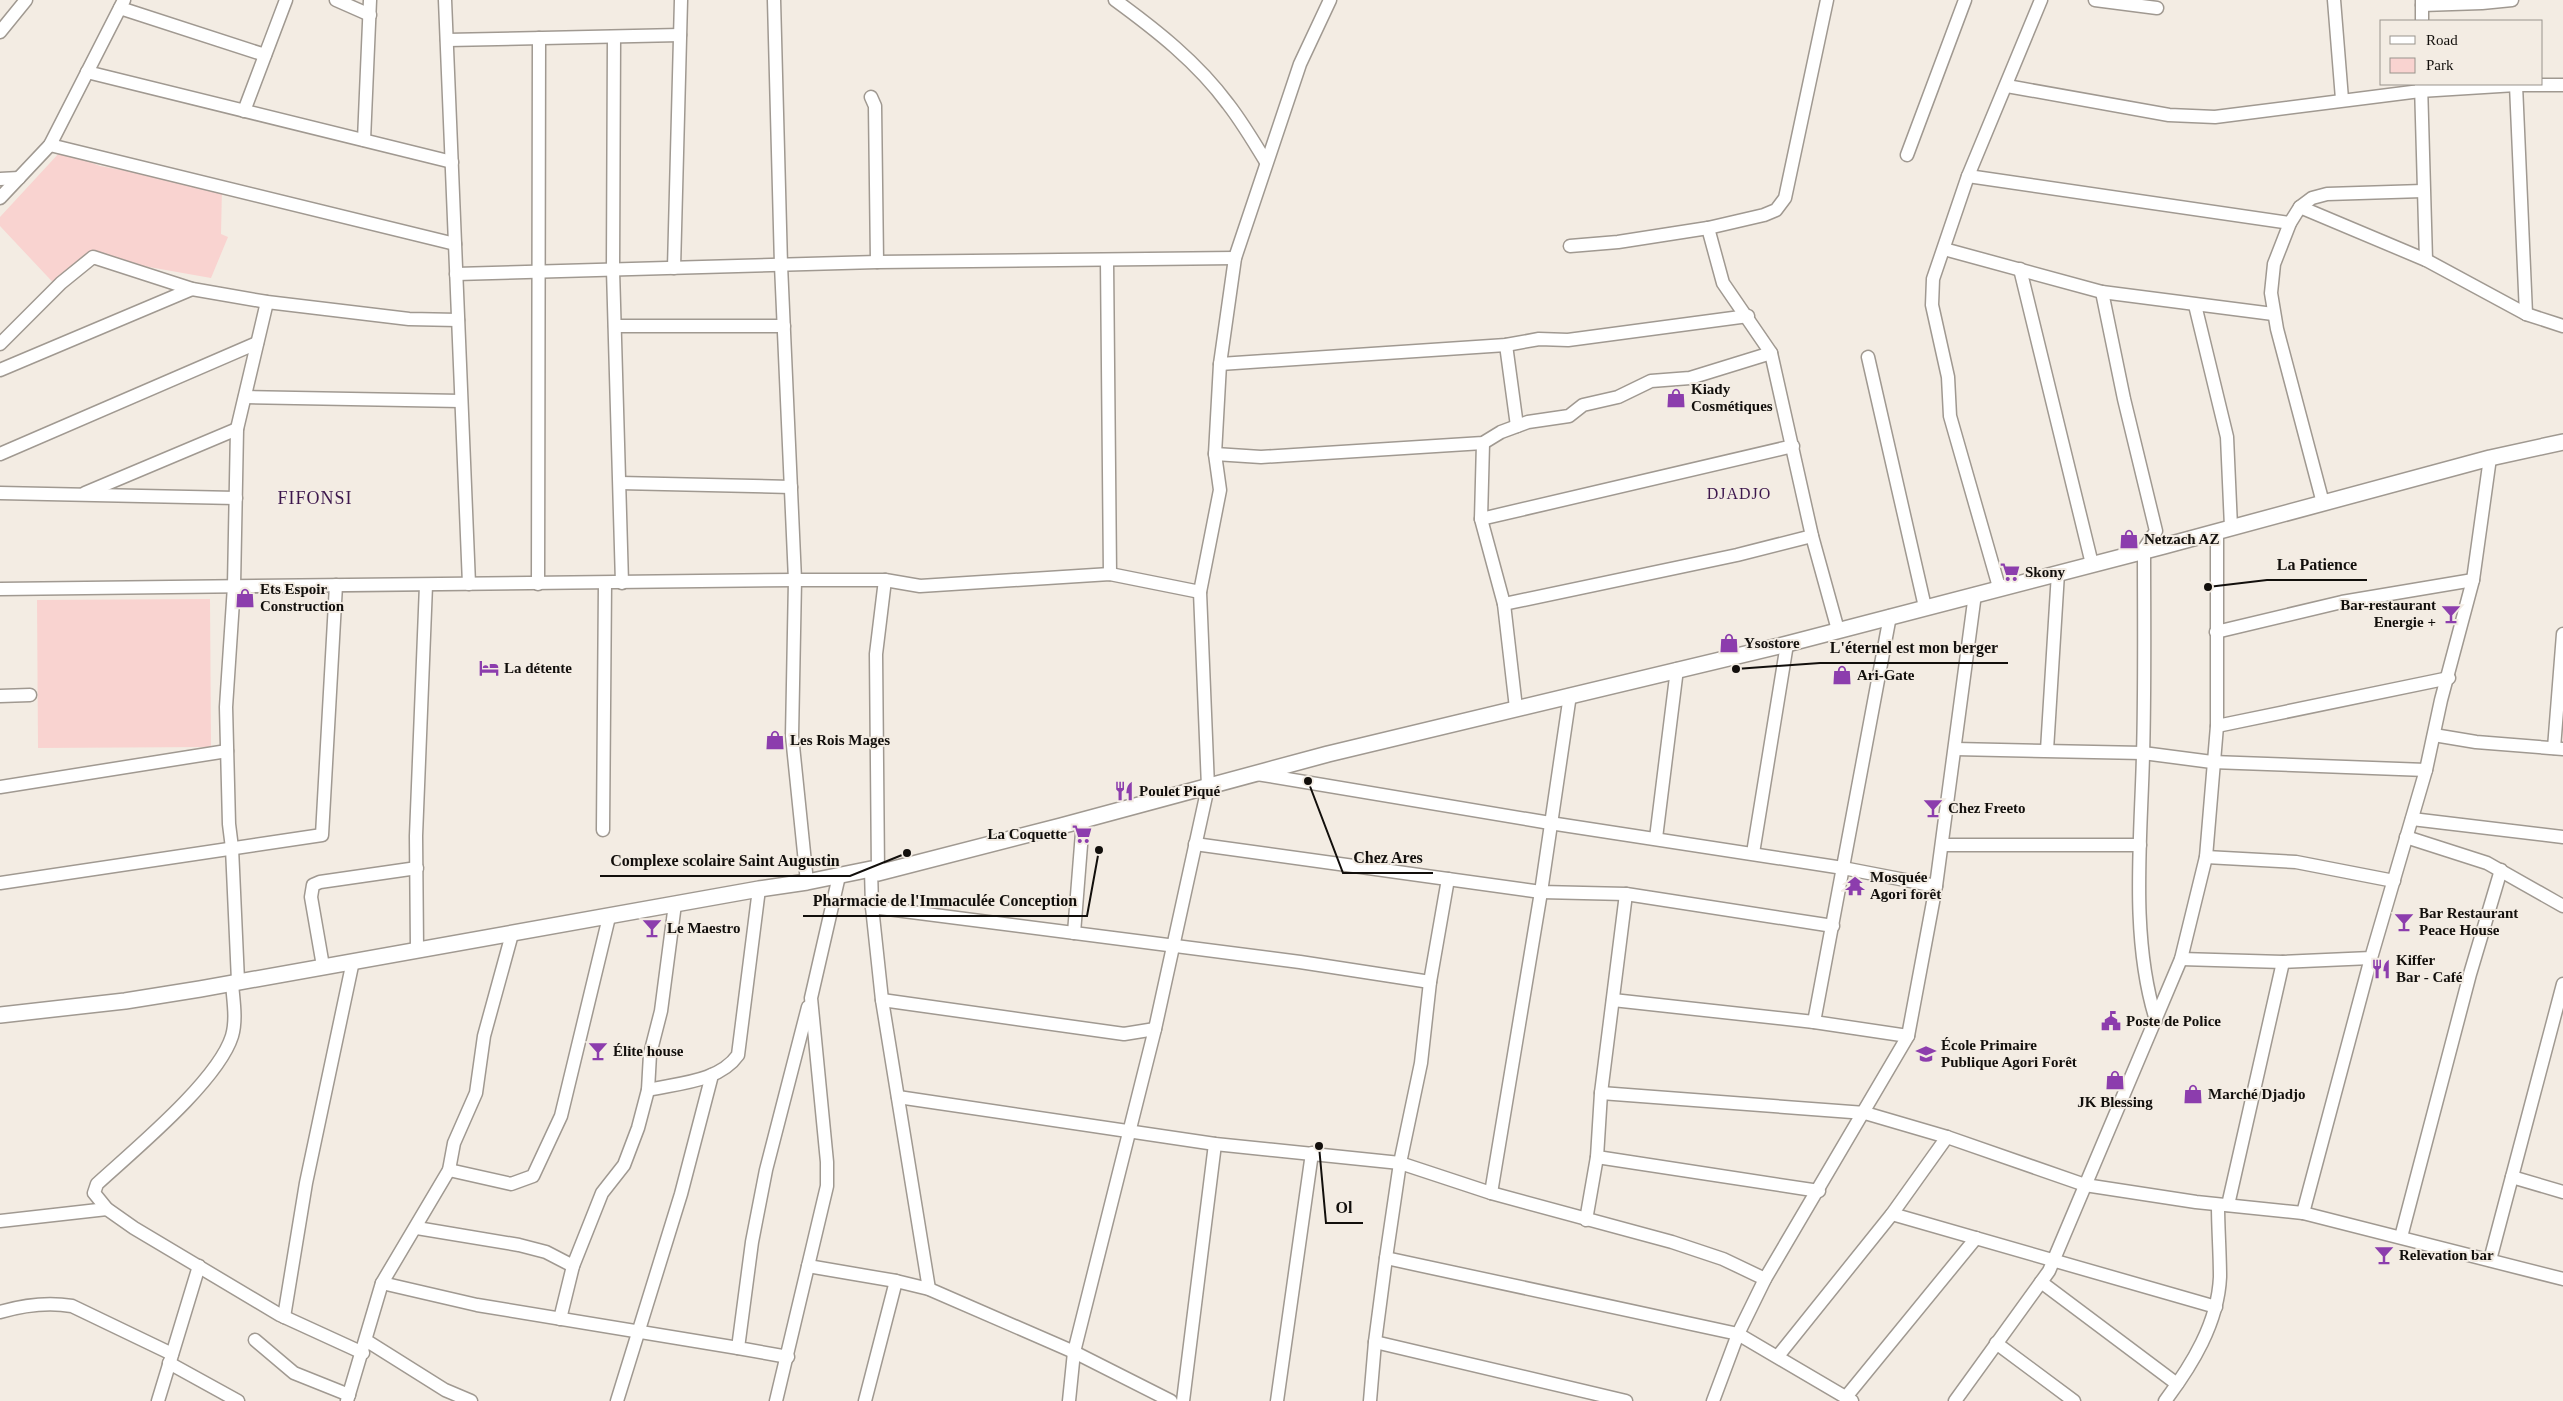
<svg xmlns="http://www.w3.org/2000/svg" width="2563" height="1401" font-family="'Times New Roman',serif">
<style>
.green{fill:#f9d3d0}
.lines{fill:none;stroke-linecap:round;stroke-linejoin:round}
.minor-casing{stroke:#a09991;stroke-width:15}
.major-casing{stroke:#a09991;stroke-width:18}
.minor{stroke:#fff;stroke-width:12}
.major{stroke:#fff;stroke-width:15}
.labels{text-anchor:middle;stroke-width:4;stroke-linejoin:round;paint-order:stroke}
.poi-label{font-size:15px;font-weight:bold;fill:#120f0c;stroke:#f3ece3;text-anchor:start}
.neighbourhood-label{font-size:16px;letter-spacing:1px;fill:#3c164c;stroke:#f3ece3}
.quarter-label{font-size:18px;letter-spacing:1px;fill:#3c164c;stroke:#f3ece3}
.leader{fill:none;stroke:#120f0c;stroke-width:2}
.callout-dot{fill:#120f0c;stroke:#f3ece3;stroke-width:2}
.callout-label{font-size:16px;text-anchor:middle;font-weight:bold;fill:#120f0c;stroke:#f3ece3;stroke-width:4;stroke-linejoin:round;paint-order:stroke}
</style>
<rect width="100%" height="100%" fill="#f3ece3"/>
<!-- green -->
<g class="green">
<polygon points="61,151 100,166 222,188 221,234 228,237 211,278 98,258 62,292 0,226 0,217"/>
<polygon points="210,599 211,747 38,748 37,600"/>
</g>
<g class="lines">
<defs>
<g id="minor">
<polyline points="336,0 370,15"/>
<polyline points="445,0 469,584"/>
<polyline points="774,0 781,265 795,580 792,736 807,882"/>
<path d="M1115 0C1156 30 1197 62 1228 104 1242 122 1254 142 1266 162"/>
<polyline points="2095,0 2157,8"/>
<polyline points="2334,0 2342,99"/>
<polyline points="2422,5 2482,3 2512,0"/>
<polyline points="120,8 265,55"/>
<polyline points="2422,21 2422,0"/>
<polyline points="0,32 26,0"/>
<polyline points="614,37 613,270 622,583"/>
<polyline points="447,40 680,35"/>
<polyline points="87,72 452,162"/>
<polyline points="2421,84 2426,260"/>
<polyline points="2516,85 2526,314"/>
<polyline points="2007,86 2169,115 2215,117 2420,91 2516,85 2563,85"/>
<polyline points="871,97 875,106 877,262"/>
<polyline points="244,111 286,0"/>
<polyline points="364,140 370,0"/>
<polyline points="50,145 455,244"/>
<polyline points="1907,155 1965,0"/>
<polyline points="1968,176 2290,223"/>
<polyline points="0,179 19,178"/>
<polyline points="0,198 50,145 124,0"/>
<polyline points="2300,207 2426,260 2526,314 2563,326"/>
<polyline points="1708,228 1723,283 1771,353 1812,536 1838,630"/>
<polyline points="1570,246 1618,242 1708,228 1764,215 1776,210 1785,198 1827,0"/>
<polyline points="1944,249 2102,292 2273,314"/>
<polyline points="1107,261 1110,574"/>
<polyline points="674,268 681,0"/>
<polyline points="2020,269 2092,564"/>
<polyline points="456,274 877,262 1235,258"/>
<path d="M2102 292 2124 399 2156 531 2144 549C2144 618 2145 687 2143 755 2141 840 2130 937 2156 1020"/>
<polyline points="2195,305 2227,437 2231,527"/>
<polyline points="615,326 784,326"/>
<polyline points="0,344 61,283 93,257 192,289 267,302 409,319 458,320"/>
<polyline points="1506,345 1517,426"/>
<polyline points="1868,357 1925,607"/>
<polyline points="1220,364 1506,345 1539,339 1568,340 1748,316"/>
<polyline points="0,370 192,289"/>
<polyline points="245,397 461,401"/>
<polyline points="1483,443 1481,519 1504,604 1516,708"/>
<polyline points="0,454 257,343"/>
<polyline points="1215,454 1261,457 1483,443 1501,432 1528,422 1569,416 1583,405 1618,397 1651,381 1690,378 1771,353"/>
<polyline points="620,483 791,487"/>
<polyline points="0,493 236,498"/>
<polyline points="85,493 237,429"/>
<polyline points="2323,503 2277,329 2271,293 2274,264 2290,223 2300,207 2312,198 2327,194 2423,191"/>
<polyline points="1481,519 1793,446"/>
<polyline points="538,584 539,38"/>
<polyline points="1999,587 1950,416 1948,377 1932,305 1933,279 1968,176 2041,0"/>
<polyline points="0,589 795,580 885,580 920,586 1110,574 1200,592"/>
<polyline points="1504,604 1737,555 1812,536"/>
<polyline points="2216,632 2342,602 2473,580"/>
<polyline points="0,696 30,695"/>
<polyline points="2217,726 2449,678"/>
<polyline points="2434,735 2476,742 2563,749"/>
<polyline points="2554,748 2563,634"/>
<polyline points="1955,749 2143,753 2212,762 2426,770"/>
<polyline points="2047,750 2058,573"/>
<polyline points="1257,774 1550,823 1843,868 1936,886"/>
<polyline points="0,787 227,751"/>
<polyline points="2412,819 2563,837"/>
<polyline points="603,830 605,583"/>
<polyline points="2406,837 2487,863 2563,906"/>
<polyline points="1656,838 1677,669"/>
<polyline points="1195,844 1541,892 1626,894 1833,926"/>
<polyline points="1942,845 2140,845"/>
<polyline points="1753,853 1787,644"/>
<polyline points="2206,857 2296,862 2394,881"/>
<polyline points="871,869 872,907 882,1000 929,1289"/>
<polyline points="878,873 876,654 885,580"/>
<polyline points="0,883 322,835 336,585"/>
<polyline points="872,907 1300,962 1430,982"/>
<polyline points="1074,933 1083,820"/>
<polyline points="417,949 416,836 426,585"/>
<polyline points="2181,959 2283,962 2371,958 2426,770 2441,700 2473,580 2490,458"/>
<polyline points="323,966 311,897 313,885 320,882 417,868"/>
<polyline points="238,981 232,848 229,824 226,707 234,586 237,429 267,302"/>
<path d="M232 983C233 999 237 1019 232 1036 218 1081 134 1150 97 1184L94 1193 107 1209 134 1228 280 1315 363 1353"/>
<polyline points="882,1000 1124,1034 1155,1029"/>
<polyline points="1613,1000 1814,1022 1908,1036"/>
<polyline points="1814,1022 1890,616"/>
<path d="M648 1090C678 1083 719 1082 738 1055L759 889"/>
<polyline points="1601,1093 1865,1113 1947,1137 2085,1185 2196,1202 2303,1213 2563,1279"/>
<polyline points="898,1097 1215,1144 1400,1163 1491,1193 1672,1242 1723,1259 1765,1279"/>
<polyline points="1597,1157 1819,1191"/>
<polyline points="449,1170 511,1184 533,1176 561,1116 609,917"/>
<polyline points="2512,1177 2563,1192"/>
<polyline points="1491,1193 1541,892 1570,695"/>
<polyline points="2228,1205 2283,962"/>
<polyline points="2303,1213 2371,958"/>
<polyline points="1892,1214 2216,1307"/>
<polyline points="1586,1220 1597,1157 1601,1093 1626,894"/>
<polyline points="0,1221 107,1209"/>
<polyline points="417,1228 519,1245 546,1252 573,1266"/>
<polyline points="2401,1237 2470,974 2501,870"/>
<polyline points="1386,1258 1738,1334 1852,1401"/>
<polyline points="2490,1260 2563,984"/>
<polyline points="808,1266 896,1281 929,1289 1074,1352 1171,1401"/>
<polyline points="2041,1282 2177,1384"/>
<polyline points="382,1283 477,1305 738,1348"/>
<path d="M0 1312C24 1305 48 1302 72 1306L172 1354"/>
<polyline points="284,1317 306,1183 353,961"/>
<polyline points="560,1319 573,1266 602,1193 624,1165 638,1128 648,1090 650,1054 661,1011 675,904"/>
<polyline points="255,1340 294,1373 349,1395"/>
<polyline points="367,1341 445,1390 471,1401"/>
<polyline points="1375,1342 1626,1401"/>
<polyline points="1996,1343 2074,1401"/>
<polyline points="1778,1356 1892,1214 1947,1137"/>
<polyline points="788,1357 738,1348 752,1242 766,1170 808,1007"/>
<polyline points="169,1363 238,1401"/>
<polyline points="1846,1397 1976,1238"/>
<polyline points="158,1401 199,1266"/>
<polyline points="347,1401 382,1283 449,1170 454,1143 476,1093 484,1036 512,934"/>
<polyline points="617,1401 681,1194 712,1075"/>
<polyline points="776,1401 827,1186 827,1162 811,998 839,876"/>
<polyline points="865,1401 896,1281"/>
<polyline points="1069,1401 1074,1352 1155,1029 1208,787 1200,592 1220,490 1215,454 1220,364 1235,258 1300,64 1330,0"/>
<polyline points="1183,1401 1215,1144"/>
<polyline points="1277,1401 1312,1153"/>
<polyline points="1370,1401 1375,1342 1386,1258 1400,1163 1421,1063 1430,982 1448,879"/>
<polyline points="1713,1401 1738,1334 1765,1279 1908,1036 1936,886 1975,594"/>
<polyline points="1955,1401 2049,1271 2181,959 2206,857 2217,726 2217,531"/>
<path d="M2165 1401C2192 1365 2218 1323 2220 1277 2220 1253 2218 1229 2218 1205"/>
</g>
<polyline id="major" points="0,1015 125,1001 200,989 759,889 807,882 871,869 878,873 1061,826 1328,754 1787,644 2164,546 2490,458 2563,442"/>
</defs>
<!-- minor casing -->
<use href="#minor" class="minor-casing"/>
<!-- major casing -->
<use href="#major" class="major-casing"/>
<!-- minor -->
<use href="#minor" class="minor"/>
<!-- major -->
<use href="#major" class="major"/>
</g>
<!-- icons -->
<defs>
<symbol id="shop-bare" viewBox="-9 -9 18 18"><path d="M-5-2.5h2.3a2.7 3.5 0 0 1 5.4 0H5L5.5 6h-11ZM-1.5-2.5h3a1.5 2.3 0 0 0-3 0Z" fill="#8c3dad" stroke="#f3ece3" stroke-width="2.5" paint-order="stroke"/></symbol>
<symbol id="supermarket-bare" viewBox="-9 -9 18 18"><path d="M-6-5.5h2.5l.6 2H6L4.5 2H-2.5L-4.4-4H-6ZM-1.5 3.2a1.3 1.3 0 1 0 .1 0ZM3 3.2a1.3 1.3 0 1 0 .1 0Z" fill="#8c3dad" stroke="#f3ece3" stroke-width="2.5" paint-order="stroke"/></symbol>
<symbol id="bar-bare" viewBox="-9 -9 18 18"><path d="M-6-5H6L.8 .8V4.5H3.5V6h-7V4.5H-.8V.8Z" fill="#8c3dad" stroke="#f3ece3" stroke-width="2.5" paint-order="stroke"/></symbol>
<symbol id="hotel-bare" viewBox="-9 -9 18 18"><path d="M-6-4.5h1.5V1H6V5H4.5V3h-9V5H-6ZM-4 0a1.8 1.8 0 1 1 3.6 0ZM.5 0V-2.5h3Q6-2.5 6 0Z" fill="#8c3dad" stroke="#f3ece3" stroke-width="2.5" paint-order="stroke"/></symbol>
<symbol id="restaurant-bare" viewBox="-9 -9 18 18"><path d="M-5-6h1v4h1v-4h1v4h1v-4h1v5L-1.5 .5V6h-2V.5L-5-1ZM5-6V6H3V1.5H1.5Q1.5-4 5-6Z" fill="#8c3dad" stroke="#f3ece3" stroke-width="2.5" paint-order="stroke"/></symbol>
<symbol id="temple-bare" viewBox="-9 -9 18 18"><path d="M0-6L5-2H3V0L6.5 2.5H4V6H1.5V3h-3V6H-4V2.5H-6.5L-3 0V-2H-5Z" fill="#8c3dad" stroke="#f3ece3" stroke-width="2.5" paint-order="stroke"/></symbol>
<symbol id="civic-bare" viewBox="-9 -9 18 18"><path d="M-.6-6.5H3V-4.5H.6V-3L4-1V1h2V6H-6V1h2V-1L-.6-3ZM-1.2 2.5V6h2.4V2.5Z" fill="#8c3dad" stroke="#f3ece3" stroke-width="2.5" paint-order="stroke"/></symbol>
<symbol id="school-bare" viewBox="-9 -9 18 18"><path d="M0-5L7-2L0 1L-7-2ZM-4 1L0 2.5L4 1V4Q0 6-4 4Z" fill="#8c3dad" stroke="#f3ece3" stroke-width="2.5" paint-order="stroke"/></symbol>
</defs>
<g fill-rule="evenodd">
<use href="#shop-bare" x="1662" y="384" width="28" height="28"/>
<use href="#shop-bare" x="2115" y="525" width="28" height="28"/>
<use href="#supermarket-bare" x="1996" y="558" width="28" height="28"/>
<use href="#shop-bare" x="231" y="584" width="28" height="28"/>
<use href="#bar-bare" x="2437" y="600" width="28" height="28"/>
<use href="#shop-bare" x="1715" y="629" width="28" height="28"/>
<use href="#hotel-bare" x="475" y="654" width="28" height="28"/>
<use href="#shop-bare" x="1828" y="661" width="28" height="28"/>
<use href="#shop-bare" x="761" y="726" width="28" height="28"/>
<use href="#restaurant-bare" x="1110" y="777" width="28" height="28"/>
<use href="#bar-bare" x="1919" y="794" width="28" height="28"/>
<use href="#supermarket-bare" x="1068" y="820" width="28" height="28"/>
<use href="#temple-bare" x="1841" y="872" width="28" height="28"/>
<use href="#bar-bare" x="2390" y="908" width="28" height="28"/>
<use href="#bar-bare" x="638" y="914" width="28" height="28"/>
<use href="#restaurant-bare" x="2367" y="955" width="28" height="28"/>
<use href="#civic-bare" x="2097" y="1007" width="28" height="28"/>
<use href="#bar-bare" x="584" y="1037" width="28" height="28"/>
<use href="#school-bare" x="1912" y="1040" width="28" height="28"/>
<use href="#shop-bare" x="2101" y="1066" width="28" height="28"/>
<use href="#shop-bare" x="2179" y="1080" width="28" height="28"/>
<use href="#bar-bare" x="2370" y="1241" width="28" height="28"/>
</g>
<g class="labels">
<!-- poi labels -->
<g class="poi-label">
<text x="1691" y="394">Kiady<tspan x="1691" dy="17">Cosmétiques</tspan></text>
<text x="2144" y="544">Netzach AZ</text>
<text x="2025" y="577">Skony</text>
<text x="260" y="594">Ets Espoir<tspan x="260" dy="17">Construction</tspan></text>
<text x="2436" y="610" text-anchor="end">Bar-restaurant<tspan x="2436" dy="17">Energie +</tspan></text>
<text x="1744" y="648">Ysostore</text>
<text x="504" y="673">La détente</text>
<text x="1857" y="680">Ari-Gate</text>
<text x="790" y="745">Les Rois Mages</text>
<text x="1139" y="796">Poulet Piqué</text>
<text x="1948" y="813">Chez Freeto</text>
<text x="1067" y="839" text-anchor="end">La Coquette</text>
<text x="1870" y="882">Mosquée<tspan x="1870" dy="17">Agori forêt</tspan></text>
<text x="2419" y="918">Bar Restaurant<tspan x="2419" dy="17">Peace House</tspan></text>
<text x="667" y="933">Le Maestro</text>
<text x="2396" y="965">Kiffer<tspan x="2396" dy="17">Bar - Café</tspan></text>
<text x="2126" y="1026">Poste de Police</text>
<text x="1941" y="1050">École Primaire<tspan x="1941" dy="17">Publique Agori Forêt</tspan></text>
<text x="613" y="1056">Élite house</text>
<text x="2208" y="1099">Marché Djadjo</text>
<text x="2115" y="1107" text-anchor="middle">JK Blessing</text>
<text x="2399" y="1260">Relevation bar</text>
</g>
<!-- neighbourhood labels -->
<g class="neighbourhood-label">
<text x="1739" y="499">DJADJO</text>
</g>
<!-- quarter labels -->
<g class="quarter-label">
<text x="315" y="504">FIFONSI</text>
</g>
</g>
<!-- callouts -->
<path class="leader" d="M2208 587L2267 580H2367M1736 669L1820 663H2008M1308 781L1343 873H1433M907 853L850 876H600M1099 850L1087 916H803M1319 1146L1326 1223H1363"/>
<g class="callout-dot">
<circle cx="2208" cy="587" r="5"/>
<circle cx="1736" cy="669" r="5"/>
<circle cx="1308" cy="781" r="5"/>
<circle cx="907" cy="853" r="5"/>
<circle cx="1099" cy="850" r="5"/>
<circle cx="1319" cy="1146" r="5"/>
</g>
<g class="callout-label">
<text x="2317" y="570">La Patience</text>
<text x="1914" y="653">L'éternel est mon berger</text>
<text x="1388" y="863">Chez Ares</text>
<text x="725" y="866">Complexe scolaire Saint Augustin</text>
<text x="945" y="906">Pharmacie de l'Immaculée Conception</text>
<text x="1344" y="1213">Ol</text>
</g>
<!-- legend -->
<rect x="2380" y="20" width="162" height="65" fill="#f3ece3" stroke="#99948d"/>
<rect x="2390" y="36" width="25" height="8" fill="#ffffff" stroke="#99948d"/>
<text x="2426" y="45" font-size="15" fill="#120f0c">Road</text>
<rect x="2390" y="58" width="25" height="15" fill="#f9d3d0" stroke="#99948d"/>
<text x="2426" y="70" font-size="15" fill="#120f0c">Park</text>
</svg>
